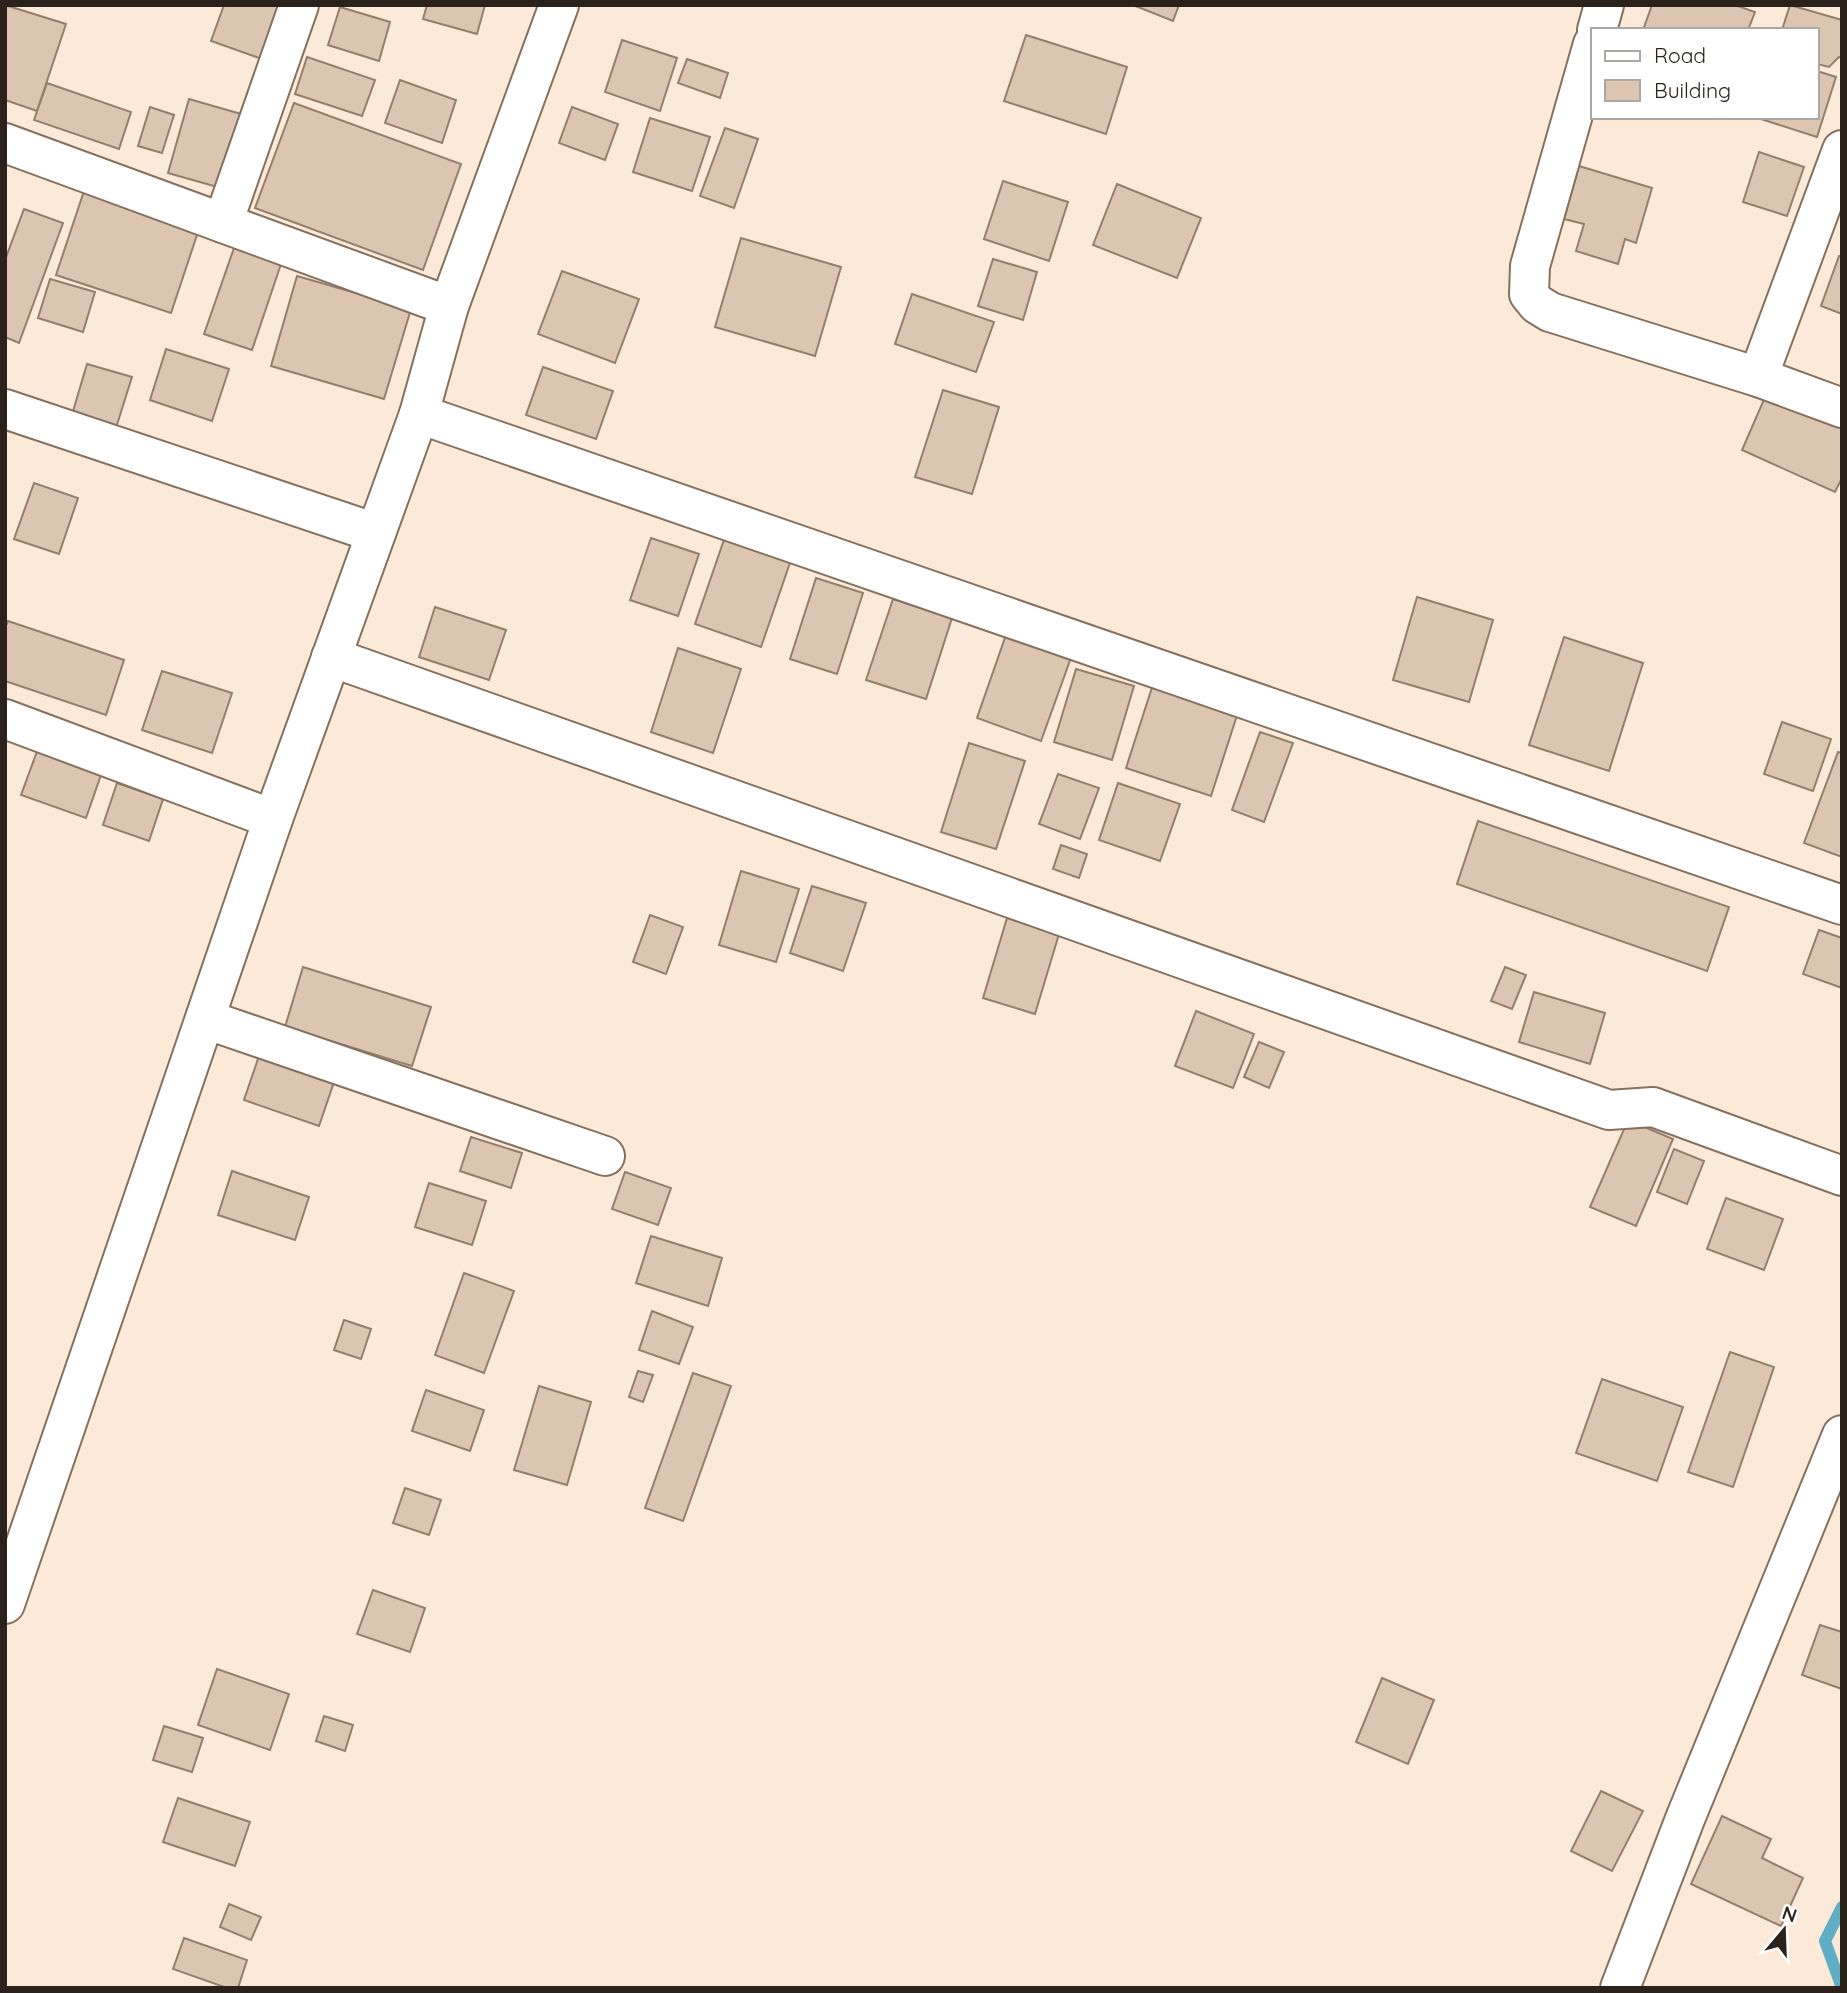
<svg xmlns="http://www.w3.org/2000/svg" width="1847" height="1993" font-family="Quicksand,sans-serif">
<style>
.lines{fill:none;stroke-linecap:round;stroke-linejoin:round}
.stream{stroke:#60aec5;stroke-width:12}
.building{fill:#ddc6b1;stroke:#947f6c;stroke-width:2}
.street-casing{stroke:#86715e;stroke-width:42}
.street{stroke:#fff;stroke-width:38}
</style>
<rect width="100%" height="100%" fill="#fce9d8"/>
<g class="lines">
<!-- stream -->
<polyline class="stream" points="1842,1988 1825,1941 1842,1907"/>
</g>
<!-- building -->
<g class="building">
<polygon points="5,5 66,24 37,111 5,100"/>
<polygon points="224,5 281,5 262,59 211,41"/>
<polygon points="427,5 485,5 477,34 423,19"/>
<polygon points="1133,5 1179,5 1173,21"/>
<polygon points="1652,5 1735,5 1755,12 1748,30 1643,30"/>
<polygon points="1790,5 1842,20 1842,58 1839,57 1829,67 1817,64 1817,30 1782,30"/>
<polygon points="340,7 390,22 379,61 328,45"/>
<polygon points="1026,35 1127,67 1106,134 1004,101"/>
<polygon points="622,40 677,58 660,111 605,92"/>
<polygon points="307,57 375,80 362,116 295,94"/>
<polygon points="687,59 728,73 720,98 678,83"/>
<polygon points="1817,71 1836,77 1817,137 1761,119 1817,117"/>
<polygon points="400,80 456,100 442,143 385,123"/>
<polygon points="47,83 131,112 119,149 34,120"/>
<polygon points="189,99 248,116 228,190 168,173"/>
<polygon points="294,103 461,164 423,270 255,208"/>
<polygon points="150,107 174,115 162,153 138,146"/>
<polygon points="572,107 618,124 605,160 559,143"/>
<polygon points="650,118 710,137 692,191 633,172"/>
<polygon points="725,128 758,139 734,208 700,196"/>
<polygon points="1759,152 1804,167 1787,216 1743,202"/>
<polygon points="1579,166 1652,188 1636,243 1625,239 1618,264 1576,251 1584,224 1564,219"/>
<polygon points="1003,181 1068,202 1049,261 984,239"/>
<polygon points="1117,184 1201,218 1177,278 1093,245"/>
<polygon points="85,188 200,226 171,313 56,275"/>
<polygon points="24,209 63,223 19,343 5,337 5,260"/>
<polygon points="741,238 841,267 815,356 715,327"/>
<polygon points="234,248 281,264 252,350 204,334"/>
<polygon points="1839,256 1842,257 1842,314 1821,306"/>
<polygon points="993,259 1037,272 1023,320 978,306"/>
<polygon points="562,271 639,299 615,363 538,334"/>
<polygon points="297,276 411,309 384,399 271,366"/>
<polygon points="50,279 95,292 83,332 38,318"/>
<polygon points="912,294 994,322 976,372 895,344"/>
<polygon points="166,349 229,369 212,421 150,400"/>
<polygon points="87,364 132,377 115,431 71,418"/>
<polygon points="543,367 613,391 596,439 526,415"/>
<polygon points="1769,388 1842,420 1842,478 1835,492 1742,450"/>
<polygon points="943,390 999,407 972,494 915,477"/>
<polygon points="34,483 78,498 59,554 14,539"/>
<polygon points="727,531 793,554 761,647 695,624"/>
<polygon points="651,538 699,554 678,616 630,600"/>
<polygon points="816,578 863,593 837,674 790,659"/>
<polygon points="1417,597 1493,620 1469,702 1393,680"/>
<polygon points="893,599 952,618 926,699 866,680"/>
<polygon points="435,607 506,630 489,680 419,657"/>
<polygon points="8,621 124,660 106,715 5,681 5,628"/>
<polygon points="1008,629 1073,652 1041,741 977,718"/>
<polygon points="1564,637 1643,663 1609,771 1529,745"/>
<polygon points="678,648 741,669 713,753 651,732"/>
<polygon points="1076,669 1134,686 1112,760 1054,742"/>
<polygon points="162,671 232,693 212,753 142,730"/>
<polygon points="1156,675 1241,703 1211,796 1126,768"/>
<polygon points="1782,722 1831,739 1813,791 1764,774"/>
<polygon points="1260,732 1293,743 1264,822 1232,810"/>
<polygon points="969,743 1025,761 996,849 941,832"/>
<polygon points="39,746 103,769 86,818 21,795"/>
<polygon points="1838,752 1842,753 1842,857 1804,843"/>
<polygon points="1058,774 1099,788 1080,839 1039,824"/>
<polygon points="117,783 163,799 149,841 103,825"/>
<polygon points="1118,783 1180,804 1160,861 1099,840"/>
<polygon points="1478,821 1729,907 1707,971 1457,884"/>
<polygon points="1061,845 1087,854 1079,878 1053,869"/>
<polygon points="741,871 799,889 776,962 719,945"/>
<polygon points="812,886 866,903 843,971 790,953"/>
<polygon points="650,915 683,927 666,974 633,962"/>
<polygon points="1007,918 1059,934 1035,1014 983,998"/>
<polygon points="1819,930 1842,938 1842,988 1803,974"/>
<polygon points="303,967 431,1007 412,1066 285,1027"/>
<polygon points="1505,967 1526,975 1512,1009 1491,1001"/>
<polygon points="1534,992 1605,1013 1590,1064 1519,1042"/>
<polygon points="1196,1011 1254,1034 1233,1088 1175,1066"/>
<polygon points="1259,1042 1284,1052 1269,1088 1244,1077"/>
<polygon points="260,1053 335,1079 319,1126 244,1100"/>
<polygon points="1628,1120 1673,1139 1636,1226 1590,1207"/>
<polygon points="471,1137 522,1153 511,1188 460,1171"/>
<polygon points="1674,1149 1704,1161 1687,1204 1657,1192"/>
<polygon points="232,1171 309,1197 295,1240 218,1215"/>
<polygon points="625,1172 671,1188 658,1225 612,1209"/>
<polygon points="429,1183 486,1201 472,1245 415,1227"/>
<polygon points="1726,1198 1783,1219 1764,1270 1707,1249"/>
<polygon points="651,1236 722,1258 708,1306 636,1283"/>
<polygon points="464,1273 514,1291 484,1373 435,1355"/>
<polygon points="652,1311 693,1327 679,1364 639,1350"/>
<polygon points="344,1320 371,1329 361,1359 334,1350"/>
<polygon points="1730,1352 1774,1367 1733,1487 1688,1472"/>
<polygon points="638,1371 653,1375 643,1402 629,1397"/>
<polygon points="693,1373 731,1386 683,1521 645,1508"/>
<polygon points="1602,1379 1683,1407 1657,1481 1576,1453"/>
<polygon points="539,1386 591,1402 567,1485 514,1470"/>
<polygon points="426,1390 484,1410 470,1451 412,1431"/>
<polygon points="405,1488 441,1500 429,1535 393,1523"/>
<polygon points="373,1590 425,1608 410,1652 357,1634"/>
<polygon points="1820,1625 1842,1632 1842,1689 1802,1675"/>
<polygon points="217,1669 289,1694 270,1750 198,1725"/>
<polygon points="1382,1678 1434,1700 1408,1764 1356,1742"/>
<polygon points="324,1716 353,1725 345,1751 316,1741"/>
<polygon points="164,1726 203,1738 192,1772 153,1760"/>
<polygon points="1601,1791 1643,1811 1612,1871 1571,1851"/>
<polygon points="178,1798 250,1822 235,1866 163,1842"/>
<polygon points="1722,1816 1771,1839 1762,1858 1803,1878 1781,1926 1691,1884"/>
<polygon points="229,1904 261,1917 251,1940 220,1927"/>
<polygon points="184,1938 247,1960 238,1988 227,1988 173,1969"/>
</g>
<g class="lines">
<defs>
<g id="street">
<polyline points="1597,30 1604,5"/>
<polyline points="1593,44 1530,266 1529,294 1537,304 1550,312 1758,377 1842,408"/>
<polyline points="5,143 449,306"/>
<polyline points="223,223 299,5"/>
<polyline points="1758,377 1842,150"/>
<polyline points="5,409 376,533"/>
<polyline points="419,414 1842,905"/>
<polyline points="331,657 1609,1110 1653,1107 1842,1176"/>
<polyline points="5,719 273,819"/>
<polyline points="205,1019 605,1156"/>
<polyline points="5,1604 273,819 419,414 449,306 559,5"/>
<polyline points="1620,1988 1685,1819 1842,1435"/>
</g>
</defs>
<!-- street casing -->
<use href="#street" class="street-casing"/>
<!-- street -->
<use href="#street" class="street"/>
</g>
<!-- border -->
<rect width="1847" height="1993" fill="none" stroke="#2b231b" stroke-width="14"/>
<!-- legend -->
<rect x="1591" y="28" width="228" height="91" fill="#ffffff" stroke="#aaa7a4" stroke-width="2"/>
<rect x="1605" y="51" width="35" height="10" fill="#ffffff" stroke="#aaa7a4" stroke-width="2"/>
<text x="1654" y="63" font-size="21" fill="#2b231b">Road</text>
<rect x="1605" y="80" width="35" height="21" fill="#ddc6b1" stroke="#aaa7a4" stroke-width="2"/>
<text x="1654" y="98" font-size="21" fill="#2b231b">Building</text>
<!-- north arrow -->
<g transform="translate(1784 1930) rotate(19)" stroke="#ffffff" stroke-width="5" paint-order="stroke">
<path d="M0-5L12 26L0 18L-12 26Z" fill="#2b231b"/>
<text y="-10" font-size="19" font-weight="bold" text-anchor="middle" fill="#2b231b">N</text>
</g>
</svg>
